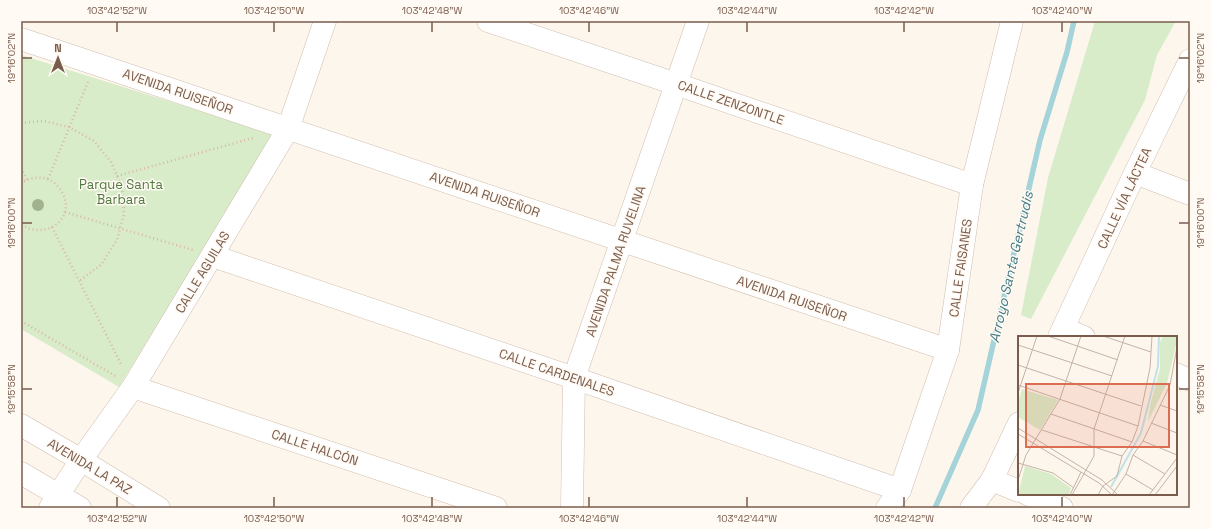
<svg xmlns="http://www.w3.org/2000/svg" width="1211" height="529" font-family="'Space Grotesk',sans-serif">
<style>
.green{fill:#d8ecc9}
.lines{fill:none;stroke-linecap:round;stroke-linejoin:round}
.stream{stroke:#a5d3da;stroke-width:5.5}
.minor-casing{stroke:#d1beb0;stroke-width:23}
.path{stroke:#d9b8a5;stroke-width:2.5;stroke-dasharray:1 3;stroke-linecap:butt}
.minor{stroke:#fff;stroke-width:22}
.tree{fill:#a0b28e}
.ticks{fill:none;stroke:#7a5c4d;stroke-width:1.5}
.labels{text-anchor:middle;stroke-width:3;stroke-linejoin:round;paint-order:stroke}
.street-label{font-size:13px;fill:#7a5c4d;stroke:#fffaf3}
.park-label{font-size:13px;fill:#537a41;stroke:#fffaf3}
.water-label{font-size:14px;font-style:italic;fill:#437c86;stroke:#fffaf3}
.inset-river{fill:none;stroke:#bfe3e8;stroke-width:2}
.inset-road{fill:none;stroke:#c5b3a7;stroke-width:1}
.view{fill:#dc6d51;fill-opacity:0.15;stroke:#dc6d51;stroke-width:2}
.inset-edge{fill:none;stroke:#7a5c4d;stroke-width:2}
.neatline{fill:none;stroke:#7a5c4d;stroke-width:1.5}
.ticks-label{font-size:10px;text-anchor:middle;fill:#7a5c4d}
</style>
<rect width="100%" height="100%" fill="#fdf6ec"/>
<!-- green -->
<g class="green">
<polygon points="1095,21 1176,21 1157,55 1145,100 1031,319 1021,315 1048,178"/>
<polygon points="21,55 274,134 119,387 21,329"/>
</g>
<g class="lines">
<!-- stream -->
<polyline class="stream" points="935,508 978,410 1040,140 1067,52 1074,21"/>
<defs>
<g id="minor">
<polyline points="488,21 676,84 972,185"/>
<polyline points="21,39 948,350"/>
<polyline points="1135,173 1190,194"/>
<polyline points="213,256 574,378 900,490"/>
<polyline points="1063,328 1084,337"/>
<polyline points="1059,337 1135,173 1190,60"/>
<polyline points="1176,374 1190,380"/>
<polyline points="133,387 496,508"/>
<polyline points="21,425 81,460 159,508"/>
<polyline points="21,473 80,508"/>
<polyline points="992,480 1019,491"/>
<polyline points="1027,494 1062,508"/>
<polyline points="50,508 81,460 133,387 288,129 325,21"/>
<polyline points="572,508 574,378 698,21"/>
<polyline points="887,508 900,490 948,350 972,185 1012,21"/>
<polyline points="971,508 992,480 1019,423"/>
</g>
</defs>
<!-- minor casing -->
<use href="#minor" class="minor-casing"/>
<!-- path -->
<g class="path">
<polyline points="21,123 44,121 69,127 94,141 111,162 122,187 124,214 117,240 101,265 79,281"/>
<polyline points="21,168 27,180"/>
<polyline points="117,176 253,138"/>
<polyline points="48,179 88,82"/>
<path d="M21 184C27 178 36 177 44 178 58 181 69 198 65 212 59 231 35 235 21 224"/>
<polyline points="65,212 193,250"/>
<polyline points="52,227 122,366"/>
<polyline points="21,321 117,377"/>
</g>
<!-- minor -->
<use href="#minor" class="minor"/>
</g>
<!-- trees -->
<circle class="tree" cx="38" cy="205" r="6"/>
<!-- ticks -->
<path class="ticks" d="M117 22V32M274 22V32M432 22V32M589 22V32M747 22V32M904 22V32M1062 22V32M22 58H32M1179 58H1189M22 223H32M1179 223H1189M22 389H32M1179 389H1189M117 497V507M274 497V507M432 497V507M589 497V507M747 497V507M904 497V507M1062 497V507"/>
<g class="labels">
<!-- street labels -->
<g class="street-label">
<text transform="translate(178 91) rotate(19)" y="5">AVENIDA RUISEÑOR</text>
<text transform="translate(731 102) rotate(19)" y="5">CALLE ZENZONTLE</text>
<text transform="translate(485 194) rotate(19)" y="5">AVENIDA RUISEÑOR</text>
<text transform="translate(1124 198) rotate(-65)" y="5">CALLE VÍA LÁCTEA</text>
<text transform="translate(615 261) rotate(-71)" y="5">AVENIDA PALMA RUVELINA</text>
<text transform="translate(960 268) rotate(-82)" y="5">CALLE FAISANES</text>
<text transform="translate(202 272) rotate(-59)" y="5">CALLE AGUILAS</text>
<text transform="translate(792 298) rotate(19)" y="5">AVENIDA RUISEÑOR</text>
<text transform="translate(557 372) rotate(19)" y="5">CALLE CARDENALES</text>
<text transform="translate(315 447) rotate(18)" y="5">CALLE HALCÓN</text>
<text transform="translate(90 466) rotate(31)" y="5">AVENIDA LA PAZ</text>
</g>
<!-- park labels -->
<g class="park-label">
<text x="121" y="189">Parque Santa<tspan x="121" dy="15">Barbara</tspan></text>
</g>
<!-- water labels -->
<g class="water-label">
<text transform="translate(1011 267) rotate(-77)" y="5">Arroyo Santa Gertrudis</text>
</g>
</g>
<!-- overview -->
<g transform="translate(1018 336)">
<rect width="159" height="159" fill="#fdf6ec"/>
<path d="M145 0H159V5L149 47 130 86 132 69 142 33V6ZM4 53 40 64 22 94 0 81V66ZM7 130 33 138 53 152 51 159H0Z" fill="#d8ecc9"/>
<path class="inset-river" d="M93 151 123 97 140 30 141 0"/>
<path class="inset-road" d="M30 0 100 24M85 0 133 16M0 9 94 40M0 29 123 70M0 49 120 90M0 57 19 0M142 69 159 75M33 78 114 106M133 87 159 97M0 92 84 144 100 159M24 94 104 120M0 98 81 147 94 159M125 105 159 119M115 119 147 138M0 127 35 137 56 152M108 138 135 154M0 144 8 119 42 63 63 0M52 159 63 136M54 159 76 120V93L107 0M80 159 85 150 99 140 104 120 114 106 120 90 132 32 134 0M94 159 108 138 115 119 125 105 152 49 159 11M131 159 159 122M137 159 159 130"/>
<path class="view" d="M8 48H151V111H8Z"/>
<rect width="159" height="159" class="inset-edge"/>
</g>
<!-- border -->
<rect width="1211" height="529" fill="none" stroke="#fffaf3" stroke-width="44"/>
<!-- north arrow -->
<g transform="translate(58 58)" stroke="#fffaf3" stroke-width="3" paint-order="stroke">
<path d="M0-3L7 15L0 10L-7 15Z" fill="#7a5c4d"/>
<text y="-6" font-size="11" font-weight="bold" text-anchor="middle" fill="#7a5c4d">N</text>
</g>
<rect x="22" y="22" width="1167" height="485" class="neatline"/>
<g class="ticks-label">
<text x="117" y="14">103°42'52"W</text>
<text x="274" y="14">103°42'50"W</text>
<text x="432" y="14">103°42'48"W</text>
<text x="589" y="14">103°42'46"W</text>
<text x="747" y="14">103°42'44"W</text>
<text x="904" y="14">103°42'42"W</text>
<text x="1062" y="14">103°42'40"W</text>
<text transform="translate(11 58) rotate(-90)" y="4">19°16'02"N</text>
<text transform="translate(1200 58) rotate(-90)" y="4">19°16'02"N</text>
<text transform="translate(11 223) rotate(-90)" y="4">19°16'00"N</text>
<text transform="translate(1200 223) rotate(-90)" y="4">19°16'00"N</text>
<text transform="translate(11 389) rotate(-90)" y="4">19°15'58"N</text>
<text transform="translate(1200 389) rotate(-90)" y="4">19°15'58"N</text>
<text x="117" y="522">103°42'52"W</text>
<text x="274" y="522">103°42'50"W</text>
<text x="432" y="522">103°42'48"W</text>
<text x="589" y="522">103°42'46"W</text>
<text x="747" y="522">103°42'44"W</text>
<text x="904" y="522">103°42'42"W</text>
<text x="1062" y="522">103°42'40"W</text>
</g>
</svg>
